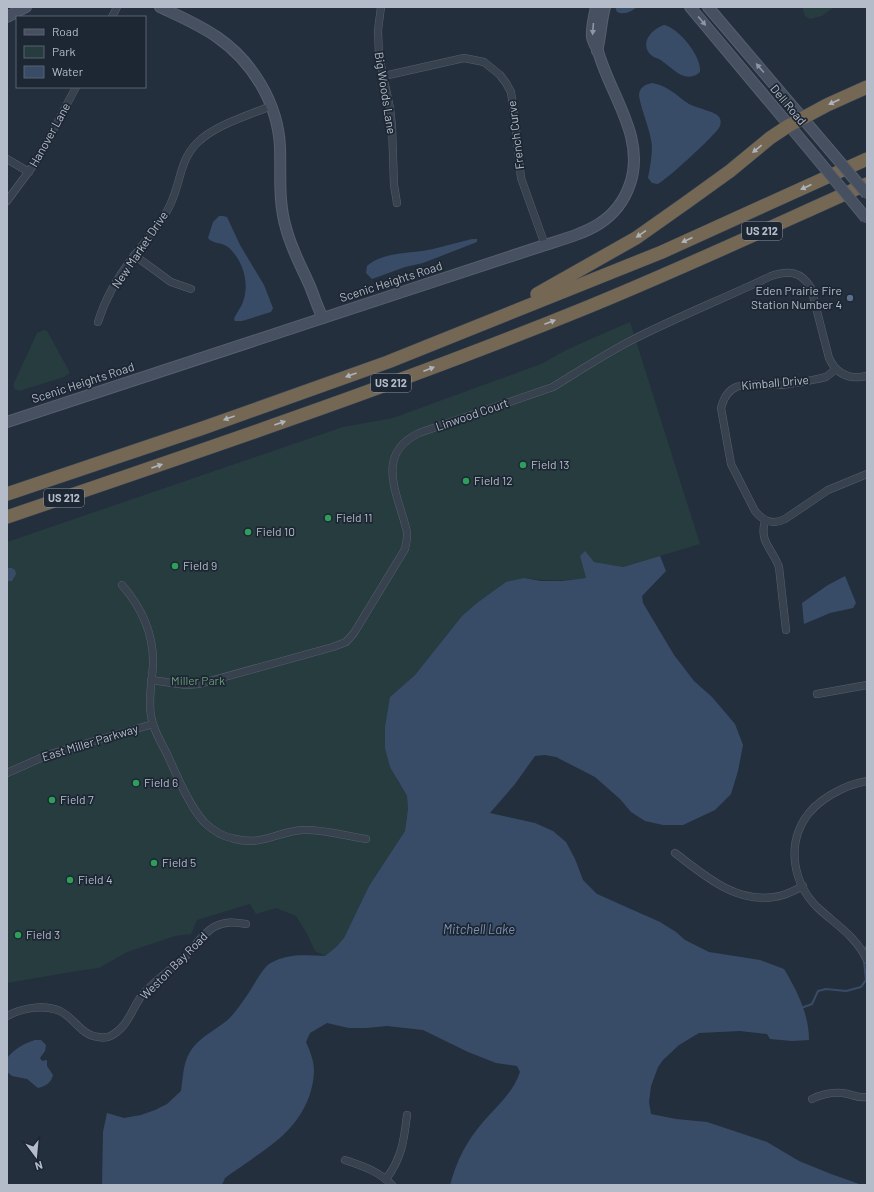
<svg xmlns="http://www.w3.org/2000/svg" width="874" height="1192" font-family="Barlow,sans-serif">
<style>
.green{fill:#263c3f}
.water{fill:#394c67}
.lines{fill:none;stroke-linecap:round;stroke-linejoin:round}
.stream{stroke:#394c67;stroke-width:2}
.street-casing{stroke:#565f6c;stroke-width:8}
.secondary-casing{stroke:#565f6c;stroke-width:12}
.highway-casing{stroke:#434c59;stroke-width:14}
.street{stroke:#38414e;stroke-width:7}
.secondary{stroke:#465061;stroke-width:10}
.highway{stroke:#746855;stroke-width:13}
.secondary-bridge-casing{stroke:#565f6c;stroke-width:12;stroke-linecap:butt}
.secondary-bridge{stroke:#465061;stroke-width:10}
.oneway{fill:#8e96a5}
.oneway2{fill:#aeb4bd}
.service-dot{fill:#5c6f8a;stroke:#1d2633;stroke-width:1.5}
.leisure-dot{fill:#2e9e5b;stroke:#1d2633;stroke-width:1.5}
.labels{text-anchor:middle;stroke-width:3.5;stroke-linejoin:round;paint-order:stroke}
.shield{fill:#1d2633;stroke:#878f9c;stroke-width:1}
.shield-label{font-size:11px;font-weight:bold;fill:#b4bcc9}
.street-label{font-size:12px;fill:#b4bcc9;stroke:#1d2633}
.poi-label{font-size:12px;fill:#b4bcc9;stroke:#1d2633;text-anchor:start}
.park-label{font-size:12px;fill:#6b9a76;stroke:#1d2633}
.water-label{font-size:13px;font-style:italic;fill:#7c92b1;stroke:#1d2633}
</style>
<rect width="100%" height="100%" fill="#242f3e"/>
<!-- green -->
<g class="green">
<polygon points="802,7 834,7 822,16 810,19 805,16"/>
<path d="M630 322 700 544 623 567 594 562 580 556 586 578C565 581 545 581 524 578L462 616 415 675 390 697 397 780 407 796 408 809 405 831 369 886 344 938 336 947 325 956 315 951 306 932 296 916 276 908 256 914 250 904 197 920 191 934 175 936 127 952 99 968 77 971 7 983V542L343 427 393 418 541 364 568 349Z"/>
<path d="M44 330 47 331 69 371V374L64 377 19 391C14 389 13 388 14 383L37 333Z"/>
</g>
<!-- water -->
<g class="water">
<path d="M615 7H637C631 12 624 15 617 12Z"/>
<path d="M664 25C679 28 702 57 700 72 685 85 673 68 662 61 659 58 654 58 651 55 639 43 652 29 664 25Z"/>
<path d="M652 83C667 85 677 96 689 104 696 108 717 112 719 117 721 119 721 123 720 126 717 134 666 180 658 184L652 183 648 178C650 167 652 156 652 146 650 128 642 113 639 96 639 87 645 85 652 83Z"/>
<path d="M219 216H223L227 217 240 245 264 285 273 308 271 312 242 321H235L234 319C236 313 241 308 243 302 250 283 243 260 228 247 221 242 213 244 208 238L213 222Z"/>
<path d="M472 239H477V242L423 263 405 267 372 279 366 273 367 266C384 251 412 254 433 249 446 246 459 242 472 239Z"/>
<path d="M585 551 594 562 623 567 660 556 666 571 642 596 643 603 674 655 694 681 712 697 735 724 743 745 738 771 731 794 715 810 683 825H663L645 821 631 812 620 799 595 777 556 757 545 755 535 756 515 784 490 813 535 823 553 831 566 842 575 859 583 880 597 894 660 922 676 932 685 940 709 952 760 960 784 969C797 991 809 1014 809 1040L792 1041 770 1039 767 1034 740 1031 699 1033 679 1045 663 1060 658 1067 651 1086 649 1102 651 1114 676 1119 707 1122 767 1142 799 1161 831 1174 862 1185H450C457 1160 466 1142 483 1122 497 1106 513 1093 520 1072L517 1066 496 1063 468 1052 423 1030 387 1026 366 1028H349L327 1023 310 1033 306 1042C310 1051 314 1061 314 1071 313 1100 297 1125 275 1142 259 1155 241 1166 225 1178L222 1185H102L103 1132 107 1113 124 1118 141 1115 155 1110 167 1104 181 1091C183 1078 183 1063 190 1052 201 1034 223 1028 235 1012 243 1002 250 991 256 981 260 975 263 969 269 964 286 953 306 955 325 956L336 947 344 938 369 886 405 831 408 809 407 796 390 767 385 748V727L390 697 415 675 462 616 477 603 506 582 524 578 541 581H562L586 578 580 556Z"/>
<polygon points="7,568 12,568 15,570 16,574 12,581 7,581"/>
<polygon points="845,576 856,603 853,608 830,613 804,624 802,603 828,585"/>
<path d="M35 1040H41L46 1045 45 1051 40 1058 42 1061 47 1060V1066L53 1075C51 1083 46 1086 38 1088L27 1079 12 1076 7 1072V1058C16 1048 23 1044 35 1040Z"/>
</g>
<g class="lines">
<!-- stream -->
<g class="stream">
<polyline points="864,951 867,945"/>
<polyline points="801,1008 812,1004 818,991 826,989 846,991 861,987 866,980 864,961"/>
</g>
<defs>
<g id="street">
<polyline points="381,7 378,30 379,56 390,108 392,126 394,185 397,203"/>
<polyline points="112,17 117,7"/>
<polyline points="384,76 464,58 484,62 500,75 506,83 511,92 516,129 521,178 545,245"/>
<polyline points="7,159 29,172"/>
<polyline points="7,201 38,159 76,87"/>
<polyline points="134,255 171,282 191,289"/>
<path d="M98 322C105 299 119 275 134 256 148 237 165 220 173 198 181 178 181 159 197 143 215 125 247 116 271 106"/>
<path d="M836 369 826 377 822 378C807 381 791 385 776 385 752 386 729 377 721 408L731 464 755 511C764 522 773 525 785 519L828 490 867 474"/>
<path d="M765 521C759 542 772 548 779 567L786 630"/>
<path d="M122 585C142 608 154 634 153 665 152 682 148 698 151 716 153 729 160 741 166 752 176 773 188 804 204 822 212 830 224 837 235 839 264 846 278 831 303 830 323 829 346 836 366 839"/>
<path d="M151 680 186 685 199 684 333 647 346 642 354 633 405 549 407 538V532C399 496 373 455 419 433L553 387C579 371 605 354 632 340 677 317 725 298 771 276 788 270 801 271 811 288L829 358C837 375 850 380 867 376"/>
<polyline points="817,694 867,685"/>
<polyline points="7,773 50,754 153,724"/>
<path d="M867 781C844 785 816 800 804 820 787 848 794 884 817 907 835 924 856 936 867 960"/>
<path d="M675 853C704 875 735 903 774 897 784 896 794 891 803 886"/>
<path d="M7 1016C22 1008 43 1004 60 1011 75 1018 81 1036 99 1037 104 1038 110 1037 114 1034 127 1026 132 1010 140 998 153 980 172 970 187 955 196 945 202 934 214 927 225 921 235 922 246 924"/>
<path d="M812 1099C824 1093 835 1091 848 1094 855 1096 860 1098 867 1097"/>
<path d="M345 1160C362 1166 379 1171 392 1185"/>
<path d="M386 1179C402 1158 404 1140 407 1115"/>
</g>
<g id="secondary">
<path d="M160 7C179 16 200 25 217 37 252 61 278 103 280 147 281 174 278 201 286 228 291 248 301 266 309 284 314 295 317 307 323 318"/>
<polyline points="690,7 814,155"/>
<polyline points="708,7 828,148"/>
<polyline points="7,17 26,7"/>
<path d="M597 51C601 36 601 21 605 7"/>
<path d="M7 422 545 245C583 233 616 225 630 184 646 137 610 95 598 51 596 47 593 42 592 37 591 28 594 16 596 7"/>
</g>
<g id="highway">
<polyline points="537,294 636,238 687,202 730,171 770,138 788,126 827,105 867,87"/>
<polyline points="7,494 203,428 388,362 662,252 867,159"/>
<path d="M7 517C200 451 394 386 583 309 679 270 773 226 867 184"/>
</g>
</defs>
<!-- street casing -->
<use href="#street" class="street-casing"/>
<!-- secondary casing -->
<use href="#secondary" class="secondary-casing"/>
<!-- highway casing -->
<use href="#highway" class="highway-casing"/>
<!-- street -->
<use href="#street" class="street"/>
<!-- secondary -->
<use href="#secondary" class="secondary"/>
<!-- highway -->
<use href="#highway" class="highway"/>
<defs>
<g id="secondary-bridge">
<polyline points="828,148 867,194"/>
<polyline points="814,155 866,218"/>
</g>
</defs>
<!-- secondary-bridge casing -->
<use href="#secondary-bridge" class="secondary-bridge-casing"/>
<!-- secondary-bridge -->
<use href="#secondary-bridge" class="secondary-bridge"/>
</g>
<!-- one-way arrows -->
<defs><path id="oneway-solid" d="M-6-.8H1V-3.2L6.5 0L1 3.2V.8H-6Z"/></defs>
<g class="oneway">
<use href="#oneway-solid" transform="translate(702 21) rotate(50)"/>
<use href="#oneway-solid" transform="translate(593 29) rotate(94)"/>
<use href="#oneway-solid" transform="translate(760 68) rotate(-131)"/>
</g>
<g class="oneway2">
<use href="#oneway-solid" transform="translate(834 102) rotate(155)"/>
<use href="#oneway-solid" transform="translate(757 149) rotate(141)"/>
<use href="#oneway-solid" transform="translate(806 187) rotate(156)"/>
<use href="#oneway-solid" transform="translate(641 234) rotate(146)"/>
<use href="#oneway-solid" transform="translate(687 240) rotate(156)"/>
<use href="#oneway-solid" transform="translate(550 322) rotate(-21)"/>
<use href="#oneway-solid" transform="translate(429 369) rotate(-21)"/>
<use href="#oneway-solid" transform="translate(351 375) rotate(160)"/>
<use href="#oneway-solid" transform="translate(229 418) rotate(160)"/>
<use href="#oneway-solid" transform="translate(280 423) rotate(-19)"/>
<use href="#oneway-solid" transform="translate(157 466) rotate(-19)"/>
</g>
<!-- markers -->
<circle class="service-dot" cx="850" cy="298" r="4"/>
<g class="leisure-dot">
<circle cx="523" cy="465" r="4"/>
<circle cx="466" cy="481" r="4"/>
<circle cx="328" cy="518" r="4"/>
<circle cx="248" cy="532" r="4"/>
<circle cx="175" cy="566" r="4"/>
<circle cx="136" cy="783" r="4"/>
<circle cx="52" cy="800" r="4"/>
<circle cx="154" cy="863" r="4"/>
<circle cx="70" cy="880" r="4"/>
<circle cx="18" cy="935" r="4"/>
</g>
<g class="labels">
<!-- shield labels -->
<g class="shield">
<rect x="742" y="222" width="40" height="18" rx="3"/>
<rect x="371" y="374" width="40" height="18" rx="3"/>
<rect x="44" y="489" width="40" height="18" rx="3"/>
</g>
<g class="shield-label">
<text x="762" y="235">US 212</text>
<text x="391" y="387">US 212</text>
<text x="64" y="502">US 212</text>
</g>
<!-- street labels -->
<g class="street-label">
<text transform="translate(385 93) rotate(81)" y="4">Big Woods Lane</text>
<text transform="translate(788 105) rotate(50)" y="4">Dell Road</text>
<text transform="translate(50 135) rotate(-61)" y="4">Hanover Lane</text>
<text transform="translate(516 135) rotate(-97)" y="4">French Curve</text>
<text transform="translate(140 250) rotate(-56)" y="4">New Market Drive</text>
<text transform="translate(391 282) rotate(-18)" y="4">Scenic Heights Road</text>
<text transform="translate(83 383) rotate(-18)" y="4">Scenic Heights Road</text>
<text transform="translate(775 383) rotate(-5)" y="4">Kimball Drive</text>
<text transform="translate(472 415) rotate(-19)" y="4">Linwood Court</text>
<text transform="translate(90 743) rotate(-17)" y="4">East Miller Parkway</text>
<text transform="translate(174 966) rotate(-45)" y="4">Weston Bay Road</text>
</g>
<!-- poi labels -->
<g class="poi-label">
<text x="842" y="295" text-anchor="end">Eden Prairie Fire<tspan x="842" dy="14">Station Number 4</tspan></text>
<text x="531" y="469">Field 13</text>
<text x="474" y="485">Field 12</text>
<text x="336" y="522">Field 11</text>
<text x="256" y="536">Field 10</text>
<text x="183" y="570">Field 9</text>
<text x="144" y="787">Field 6</text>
<text x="60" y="804">Field 7</text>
<text x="162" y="867">Field 5</text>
<text x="78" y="884">Field 4</text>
<text x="26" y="939">Field 3</text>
</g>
<!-- park labels -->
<g class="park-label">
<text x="198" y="685">Miller Park</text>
</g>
<!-- water labels -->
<g class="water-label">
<text x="479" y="934">Mitchell Lake</text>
</g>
</g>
<!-- border -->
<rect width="874" height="1192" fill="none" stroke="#b4bcc9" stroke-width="16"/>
<!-- legend -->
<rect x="16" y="16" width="130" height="72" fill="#1d2633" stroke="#59626f"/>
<rect x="24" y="29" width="20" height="6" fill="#465061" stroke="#59626f"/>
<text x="52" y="36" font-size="12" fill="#b4bcc9">Road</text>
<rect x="24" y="46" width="20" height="12" fill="#263c3f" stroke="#59626f"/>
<text x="52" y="56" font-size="12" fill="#b4bcc9">Park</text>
<rect x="24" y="66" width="20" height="12" fill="#394c67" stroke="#59626f"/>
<text x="52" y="76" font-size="12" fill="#b4bcc9">Water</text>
<!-- north arrow -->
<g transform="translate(36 1156) rotate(164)" stroke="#1d2633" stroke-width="3" paint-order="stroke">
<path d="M0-3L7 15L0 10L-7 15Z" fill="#b4bcc9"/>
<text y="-6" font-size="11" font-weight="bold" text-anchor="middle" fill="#b4bcc9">N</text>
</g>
</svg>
